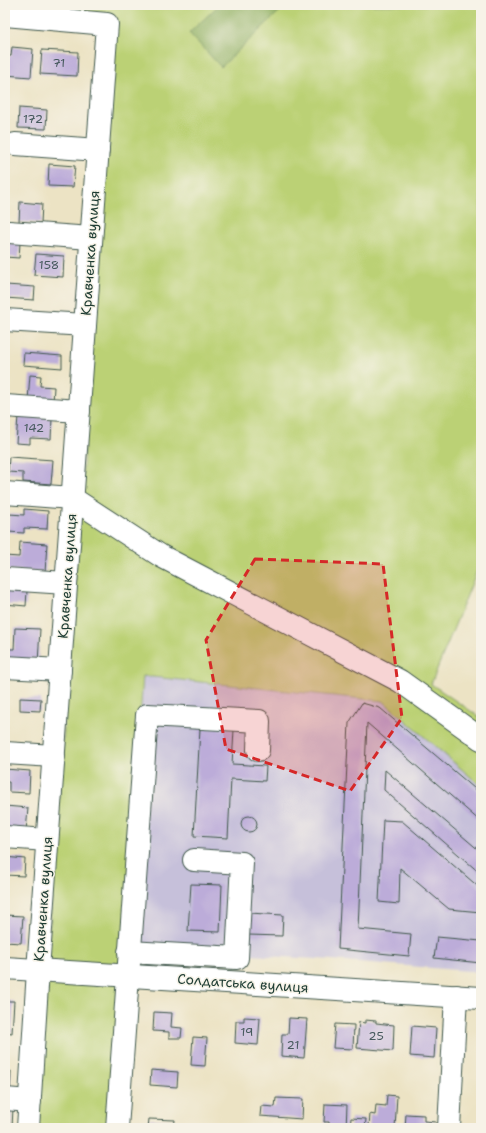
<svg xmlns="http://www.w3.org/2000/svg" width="486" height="1133" font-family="'Shantell Sans',sans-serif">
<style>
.industrial{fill:#c6c0da}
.green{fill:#bbd175;stroke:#6d8754}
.forest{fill:#94b366;stroke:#5a784d}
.building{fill:#bcacd9}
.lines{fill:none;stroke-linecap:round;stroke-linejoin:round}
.minor-casing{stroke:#3e564a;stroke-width:24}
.minor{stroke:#fff;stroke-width:22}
.marked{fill:#d62828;fill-opacity:0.2;stroke:#d62828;stroke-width:3;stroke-dasharray:8 5;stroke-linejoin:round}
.labels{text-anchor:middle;stroke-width:3;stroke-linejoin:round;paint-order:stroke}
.number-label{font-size:12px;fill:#46595d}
.street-label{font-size:14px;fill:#1f3d34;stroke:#f7f3e8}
</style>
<rect width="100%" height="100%" fill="#f7f3e8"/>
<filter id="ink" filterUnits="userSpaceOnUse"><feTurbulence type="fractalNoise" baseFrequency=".025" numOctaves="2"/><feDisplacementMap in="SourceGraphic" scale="8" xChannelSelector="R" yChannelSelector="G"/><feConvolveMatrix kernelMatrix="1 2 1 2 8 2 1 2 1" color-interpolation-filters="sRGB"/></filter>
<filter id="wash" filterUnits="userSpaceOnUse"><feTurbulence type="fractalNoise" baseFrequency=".012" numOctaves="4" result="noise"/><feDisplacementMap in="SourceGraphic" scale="16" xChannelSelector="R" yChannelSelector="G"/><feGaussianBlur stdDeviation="0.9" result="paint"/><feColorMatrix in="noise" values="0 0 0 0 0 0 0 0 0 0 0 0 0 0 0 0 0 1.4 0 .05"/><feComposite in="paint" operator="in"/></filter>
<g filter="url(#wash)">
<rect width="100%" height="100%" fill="#ece3c4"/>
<!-- industrial -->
<polygon class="industrial" points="143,676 383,701 481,786 481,972 333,960 124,947"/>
<!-- green -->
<polygon class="green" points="5,5 481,5 481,561 431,684 481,718 481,786 383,701 143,676 111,1128 35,1128 115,24"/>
<!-- forest -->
<polygon class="forest" points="219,5 286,5 221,67 189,33"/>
<g id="blocks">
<!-- building -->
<g class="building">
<polygon points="12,47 33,49 31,77 5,75 5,56 11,56"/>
<polygon points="42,50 78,52 77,76 40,74"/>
<polygon points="19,108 47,110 46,129 18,128"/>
<polygon points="49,164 75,166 73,187 48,186"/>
<polygon points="20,202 42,204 41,223 19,222"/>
<polygon points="5,243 20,243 19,258 5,257"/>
<polygon points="36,254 64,256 63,277 34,275"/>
<polygon points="6,285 35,287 34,300 5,298"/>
<polygon points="24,353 62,356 62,368 23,365"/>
<polygon points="30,375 41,376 40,386 54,387 53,402 28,400"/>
<polygon points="18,416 52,418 51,439 30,438 30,444 16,443"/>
<polygon points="9,457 53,460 51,484 23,482 23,473 8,472"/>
<polygon points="24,509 48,511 47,529 24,528 24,533 8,532 9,514 24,515"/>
<polygon points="20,542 47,544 45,572 5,570 5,556 19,557"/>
<polygon points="5,589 27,591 26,606 5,604"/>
<polygon points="15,628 40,629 38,663 5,661 5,649 14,649"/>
<polygon points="20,698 41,699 40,711 20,710"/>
<polygon points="362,703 380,708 481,794 481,822 367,723 358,929 411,934 409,956 338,949 349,723"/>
<polygon points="200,729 234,730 232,764 266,766 265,781 231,779 228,838 194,836"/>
<polygon points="5,769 30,771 29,793 9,792 9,782 5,782"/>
<polygon points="385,770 481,852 481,874 384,790"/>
<polygon points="5,806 28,808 26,832 5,831"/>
<circle cx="249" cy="824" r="8"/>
<polygon points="383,820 402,821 481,889 481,912 449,909 400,868 399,904 379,902"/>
<polygon points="5,857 25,859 24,876 5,875"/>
<polygon points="191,884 222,885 220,932 188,931"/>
<polygon points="249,913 283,915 282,936 248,935"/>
<polygon points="5,915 23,916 21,943 5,942"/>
<polygon points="437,937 481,941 481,963 434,958"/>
<polygon points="5,1001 14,1001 12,1033 5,1032"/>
<polygon points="154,1012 172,1013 171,1027 182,1028 181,1038 169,1038 169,1032 153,1031"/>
<polygon points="244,1017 260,1018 258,1045 235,1043 236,1021 244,1021"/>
<polygon points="289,1018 307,1019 304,1058 281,1056 282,1034 288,1034"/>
<polygon points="365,1020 376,1021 376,1023 394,1025 393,1051 357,1048 359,1022 365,1023"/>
<polygon points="335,1024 354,1025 353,1049 333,1048"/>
<polygon points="412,1026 436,1028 434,1058 410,1056"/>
<polygon points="193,1037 207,1038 205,1066 191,1065"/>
<polygon points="151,1070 178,1072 177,1087 150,1085"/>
<polygon points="5,1071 11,1071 10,1095 5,1095"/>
<polygon points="387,1095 397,1096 395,1128 374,1128 374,1127 369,1126 370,1114 375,1115 376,1105 386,1106"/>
<polygon points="276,1098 303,1099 302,1119 260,1116 261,1106 275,1107"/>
<polygon points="325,1104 347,1105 346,1128 329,1128 329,1122 324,1122"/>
<polygon points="5,1108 13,1108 12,1128 5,1128"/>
<polygon points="406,1114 424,1115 424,1121 436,1122 435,1128 405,1128"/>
<polygon points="351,1118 366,1119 365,1128 350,1128"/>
<polygon points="149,1119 175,1120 174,1128 148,1128"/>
</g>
</g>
</g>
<g filter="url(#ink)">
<use href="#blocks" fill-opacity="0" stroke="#3e564a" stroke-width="1"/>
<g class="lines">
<defs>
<g id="minor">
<polyline points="5,15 107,24 38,970 28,1128"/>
<polyline points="15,144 98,150"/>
<polyline points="9,232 91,238"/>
<polyline points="5,320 85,325"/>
<polyline points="5,406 79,411"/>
<polyline points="5,493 72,498 161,556 400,681 481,739"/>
<polyline points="5,579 66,583"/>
<polyline points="5,667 60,670"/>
<polyline points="5,753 54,756"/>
<polyline points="5,837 47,840"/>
<polyline points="129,952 237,958 242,863 194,860"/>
<polyline points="5,968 481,998"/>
<polyline points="5,1099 30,1101"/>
<polyline points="117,1128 147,715 259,721 258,750"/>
<polyline points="449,1128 456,996"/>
</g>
</defs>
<!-- minor casing -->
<use href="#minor" class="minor-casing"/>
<!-- minor -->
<use href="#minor" class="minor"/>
</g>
</g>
<!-- marked area -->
<path class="marked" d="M255 559 383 564 402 718 350 791 226 749 206 640Z"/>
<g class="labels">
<!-- number labels -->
<g class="number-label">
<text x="59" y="67">71</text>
<text x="33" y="123">172</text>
<text x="49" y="269">158</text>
<text x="34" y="432">142</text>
<text x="247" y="1036">19</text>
<text x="376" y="1040">25</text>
<text x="293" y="1049">21</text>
</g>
<!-- street labels -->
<g class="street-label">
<text transform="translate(90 253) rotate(-86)" y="5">Кравченка вулиця</text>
<text transform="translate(67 576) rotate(-86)" y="5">Кравченка вулиця</text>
<text transform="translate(43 899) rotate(-86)" y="5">Кравченка вулиця</text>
<text transform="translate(243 983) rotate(4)" y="5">Солдатська вулиця</text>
</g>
</g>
<!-- margin -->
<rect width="486" height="1133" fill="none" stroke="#f7f3e8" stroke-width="20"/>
</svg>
